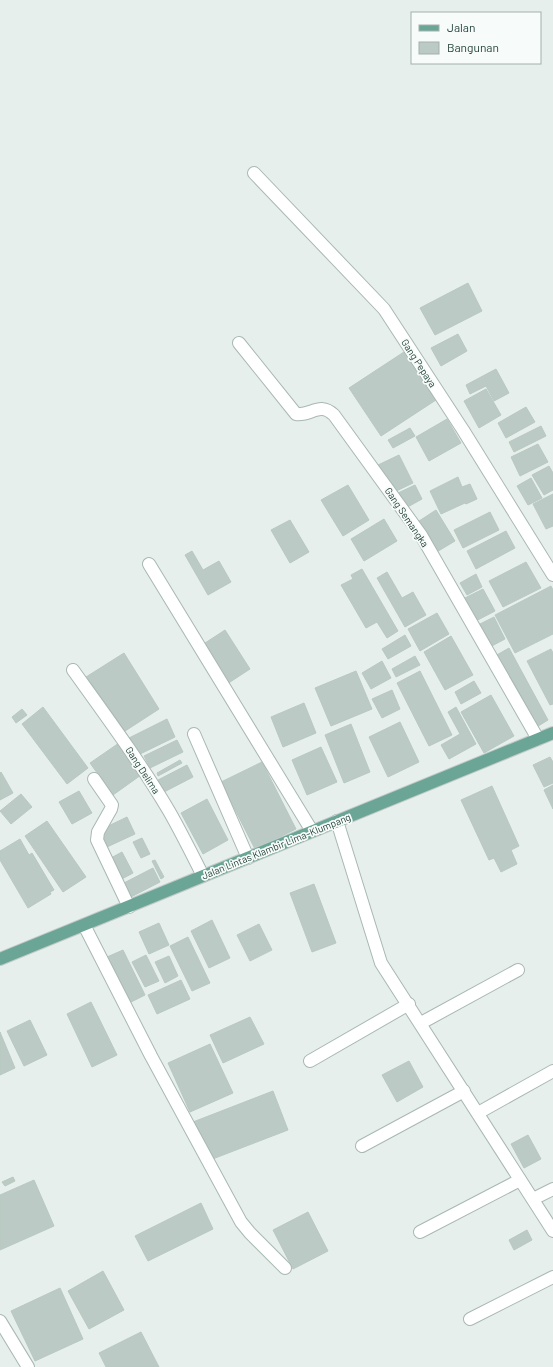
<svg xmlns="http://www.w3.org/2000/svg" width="553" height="1367" font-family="Barlow,sans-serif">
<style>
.building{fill:#bbcac4;stroke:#b8c9c2}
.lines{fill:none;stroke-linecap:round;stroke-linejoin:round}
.minor-casing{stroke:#a8b8b2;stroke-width:14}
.primary-casing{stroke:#c2cac8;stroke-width:14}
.minor{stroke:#fff;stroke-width:12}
.primary{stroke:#6aa596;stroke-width:12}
.labels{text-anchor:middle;stroke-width:3.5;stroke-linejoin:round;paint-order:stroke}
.street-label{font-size:10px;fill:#24423a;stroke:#f7fbf9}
</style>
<rect width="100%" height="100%" fill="#e6efeb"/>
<!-- building -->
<g class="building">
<polygon points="468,283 482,311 435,335 420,308"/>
<polygon points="458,334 467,351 441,366 431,348"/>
<polygon points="407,350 439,398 381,436 349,388"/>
<polygon points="496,369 509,393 494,401 486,386 470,394 466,385"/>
<polygon points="486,389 501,415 479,428 464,401"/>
<polygon points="526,407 535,422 506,438 498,423"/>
<polygon points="447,419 461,443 429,461 416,437"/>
<polygon points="541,426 546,436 514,452 509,442"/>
<polygon points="410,428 415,436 393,448 388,440"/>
<polygon points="538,444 548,462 520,476 511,457"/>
<polygon points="399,455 413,483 392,493 378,465"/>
<polygon points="549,466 553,473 553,490 544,495 532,475"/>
<polygon points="458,477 462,487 470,484 477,499 466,504 465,503 441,514 430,491"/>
<polygon points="531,478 542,498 528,505 517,486"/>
<polygon points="348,485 369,520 343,536 321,500"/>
<polygon points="415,485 422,499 404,509 396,494"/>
<polygon points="553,494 553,526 546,529 533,504"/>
<polygon points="436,510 455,541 435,553 416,523"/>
<polygon points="490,512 499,530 463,548 454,530"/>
<polygon points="384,519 397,541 364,561 351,539"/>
<polygon points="290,520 309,552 290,563 271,530"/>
<polygon points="506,531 515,548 476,569 467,551"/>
<polygon points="192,551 203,570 219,561 231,582 208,595 185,555"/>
<polygon points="526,562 541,588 503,607 489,581"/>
<polygon points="362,569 398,631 387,638 377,622 366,628 341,585 353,579 351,575"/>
<polygon points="387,572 402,598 413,592 426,615 405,627 377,578"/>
<polygon points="476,574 482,587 467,595 460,583"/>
<polygon points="551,586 553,590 553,634 515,653 495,615"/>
<polygon points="483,589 495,611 472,623 461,600"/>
<polygon points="437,613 449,634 420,651 408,629"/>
<polygon points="494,617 505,639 488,648 476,626"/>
<polygon points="225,630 250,669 227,684 202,645"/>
<polygon points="405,635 411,646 388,659 382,649"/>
<polygon points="451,636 473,675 445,690 424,652"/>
<polygon points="509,648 548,720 535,728 495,656"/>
<polygon points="551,649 553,653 553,704 550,705 527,661"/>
<polygon points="124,653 159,709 122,733 86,677"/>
<polygon points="415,656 420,665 396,677 392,669"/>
<polygon points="382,661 391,678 371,689 362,673"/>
<polygon points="356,671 372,709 331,726 315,688"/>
<polygon points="420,671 452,735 429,746 397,683"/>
<polygon points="474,681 481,693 461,704 455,692"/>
<polygon points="392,690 400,709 382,718 372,699"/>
<polygon points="491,695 514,736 484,753 461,712"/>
<polygon points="304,703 316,733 283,747 271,717"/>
<polygon points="43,707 88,768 67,784 22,724"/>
<polygon points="456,707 476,744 449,759 441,745 460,734 448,712"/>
<polygon points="22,709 27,715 16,723 12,717"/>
<polygon points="167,719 175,737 138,755 129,738"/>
<polygon points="400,722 419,762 388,777 369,737"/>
<polygon points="351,724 370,772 344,783 325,735"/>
<polygon points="177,740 183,752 150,768 144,756"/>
<polygon points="119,743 141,775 113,795 90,763"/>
<polygon points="321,747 337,782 307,795 292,760"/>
<polygon points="550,757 553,762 553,783 544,787 533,765"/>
<polygon points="180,760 182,763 158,776 157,773"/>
<polygon points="262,762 296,829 255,849 221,782"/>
<polygon points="187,765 193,777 164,792 158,780"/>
<polygon points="1,772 13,793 0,800 0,773"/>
<polygon points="553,785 553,809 544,790"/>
<polygon points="492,786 519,846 511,850 517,864 501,872 494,858 489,860 461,800"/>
<polygon points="79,791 92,813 72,824 59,802"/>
<polygon points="21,794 32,807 11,824 0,811"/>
<polygon points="207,799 228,840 203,854 181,813"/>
<polygon points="127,817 135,834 107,847 100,830"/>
<polygon points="47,821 86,877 63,892 25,836"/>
<polygon points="142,838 150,854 141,858 133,842"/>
<polygon points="20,839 29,855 32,853 54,890 50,892 51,894 28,908 0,860 0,851"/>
<polygon points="122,852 133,873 120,880 109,859"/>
<polygon points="155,860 164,877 161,879 152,861"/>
<polygon points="153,868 160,882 129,898 122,884"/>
<polygon points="314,884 336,943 312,952 290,893"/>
<polygon points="212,920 230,958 209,968 191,931"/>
<polygon points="159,923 169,945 149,954 139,932"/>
<polygon points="259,924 272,950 250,961 237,935"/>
<polygon points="188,937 210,983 192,991 170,946"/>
<polygon points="123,950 145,995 129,1003 107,957"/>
<polygon points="146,955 159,981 145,987 132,962"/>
<polygon points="169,956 178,976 165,983 155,962"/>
<polygon points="181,980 190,999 157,1014 148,995"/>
<polygon points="91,1002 117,1055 92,1067 67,1014"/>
<polygon points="250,1017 264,1044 223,1063 210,1035"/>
<polygon points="30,1020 47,1055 24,1066 7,1031"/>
<polygon points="0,1032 15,1068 0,1075"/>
<polygon points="210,1044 233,1093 190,1112 168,1063"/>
<polygon points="409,1061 423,1087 397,1102 382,1075"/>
<polygon points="273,1091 288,1130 210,1160 193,1122"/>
<polygon points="528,1135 541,1159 524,1168 511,1144"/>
<polygon points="13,1177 15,1181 5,1186 2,1182"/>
<polygon points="34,1180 54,1226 0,1250 0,1195"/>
<polygon points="201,1203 213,1229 148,1261 135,1236"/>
<polygon points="308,1212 328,1251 293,1269 273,1230"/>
<polygon points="527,1230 532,1240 514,1250 509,1240"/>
<polygon points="103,1271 124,1310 89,1329 68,1291"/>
<polygon points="60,1288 83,1339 35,1361 11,1311"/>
<polygon points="141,1332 159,1367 106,1367 99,1353"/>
</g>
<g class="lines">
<defs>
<g id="minor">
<polyline points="254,173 384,309 463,430 553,575"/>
<path d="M239 343 296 414C312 416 319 401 334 415L421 535 538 739"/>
<polyline points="149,564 312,831"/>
<path d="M73 670C106 716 140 762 169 811 181 832 192 854 203 876"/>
<polyline points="194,734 248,858"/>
<polyline points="94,779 112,805 111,809 98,832 97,840 129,907"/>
<polyline points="337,821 381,963 553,1231"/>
<polyline points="84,925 151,1056 241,1222 250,1233 285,1268"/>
<polyline points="421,1023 518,970"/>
<polyline points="310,1061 409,1004"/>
<polyline points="478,1113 553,1071"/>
<polyline points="362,1146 464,1091"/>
<polyline points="533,1199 553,1189"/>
<polyline points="420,1232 520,1180"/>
<polyline points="470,1319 553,1277"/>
<polyline points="0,1321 28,1367"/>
</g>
<polyline id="primary" points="0,959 553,733"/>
</defs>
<!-- minor casing -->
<use href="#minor" class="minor-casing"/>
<!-- primary casing -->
<use href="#primary" class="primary-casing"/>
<!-- minor -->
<use href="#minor" class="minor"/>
<!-- primary -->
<use href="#primary" class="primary"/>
</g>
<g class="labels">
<!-- street labels -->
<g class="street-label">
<text transform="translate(419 363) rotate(57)" y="4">Gang Pepaya</text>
<text transform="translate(407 517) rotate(56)" y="4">Gang Semangka</text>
<text transform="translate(143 770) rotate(57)" y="4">Gang Delima</text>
<text transform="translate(276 846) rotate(-22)" y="4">Jalan Lintas Klambir Lima–Klumpang</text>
</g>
</g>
<!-- legend -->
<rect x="411" y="12" width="130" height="52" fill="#f7fbf9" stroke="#a3b1ad"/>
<rect x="419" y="25" width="20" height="6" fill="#6aa596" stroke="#a3b1ad"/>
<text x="447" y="32" font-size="12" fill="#24423a">Jalan</text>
<rect x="419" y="42" width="20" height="12" fill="#bbcac4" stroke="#a3b1ad"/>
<text x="447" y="52" font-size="12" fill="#24423a">Bangunan</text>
</svg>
